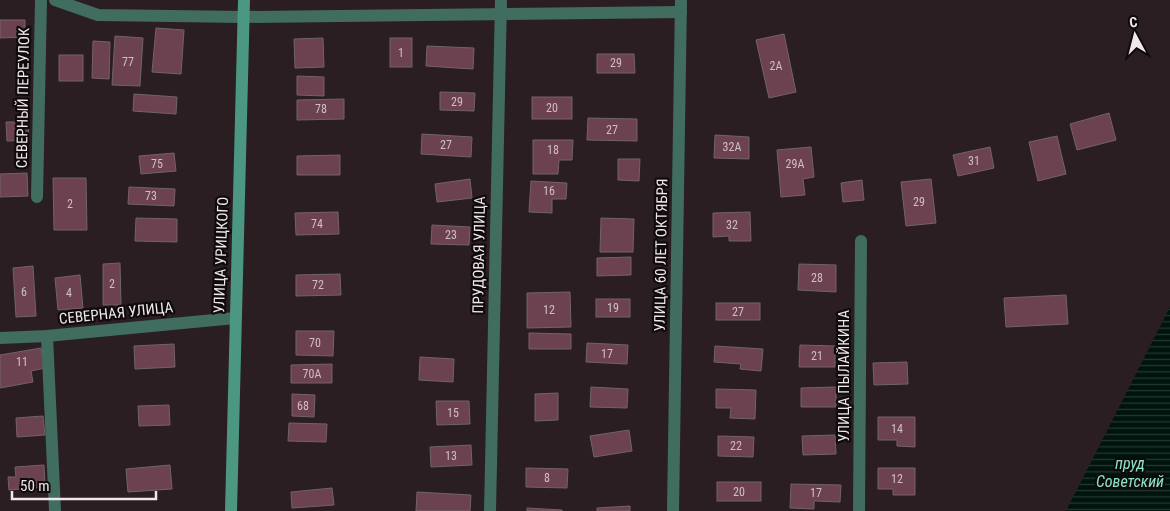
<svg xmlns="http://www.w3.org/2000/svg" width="1170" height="511" font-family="'Roboto Condensed',sans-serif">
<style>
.water{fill:url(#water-rules)}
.building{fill:#6c4250;stroke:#726367}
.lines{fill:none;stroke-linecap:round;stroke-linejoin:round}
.street{stroke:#406d60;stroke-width:12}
.secondary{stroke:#4c9782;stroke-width:12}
.labels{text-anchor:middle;stroke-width:4.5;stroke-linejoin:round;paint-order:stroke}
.number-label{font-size:12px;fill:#cfbec4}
.street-label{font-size:15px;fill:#f0e8ea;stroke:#0f0a0b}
.water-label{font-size:16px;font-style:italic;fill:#8de3c9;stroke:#0f0a0b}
</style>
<defs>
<pattern id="water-rules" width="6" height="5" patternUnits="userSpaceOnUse" patternTransform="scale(1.25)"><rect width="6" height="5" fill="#00140e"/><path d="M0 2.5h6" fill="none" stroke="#263631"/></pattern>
</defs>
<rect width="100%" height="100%" fill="#2a1e22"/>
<!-- water -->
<polygon class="water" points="1170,307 1170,511 1066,511"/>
<!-- building -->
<g class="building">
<polygon points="0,20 25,20 25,37 0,38"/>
<polygon points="156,28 184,30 181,74 152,72"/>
<polygon points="784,34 796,92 769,98 756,40"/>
<polygon points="115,36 143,38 140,86 112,85"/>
<polygon points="323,38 324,67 295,68 294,39"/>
<rect x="390" y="38" width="22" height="29"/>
<polygon points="93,41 110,42 109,79 92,78"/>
<polygon points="427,46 474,48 473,69 426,66"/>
<polygon points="597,54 634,54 635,73 597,73"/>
<rect x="59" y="55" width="24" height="26"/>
<polygon points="297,76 324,77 324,96 297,95"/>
<polygon points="440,92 475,93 474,111 440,110"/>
<polygon points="134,94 177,97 176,114 133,111"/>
<rect x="532" y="97" width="40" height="22"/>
<polygon points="344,99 344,119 297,120 297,100"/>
<polygon points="1109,113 1116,140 1077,150 1070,124"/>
<polygon points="588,118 637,119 637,141 587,140"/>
<polygon points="6,122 28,122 29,140 7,141"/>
<polygon points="422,134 472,137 471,157 421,154"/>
<polygon points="715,135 749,137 749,159 714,158"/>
<polygon points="1057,136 1066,174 1038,181 1029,142"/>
<polygon points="533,140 573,140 572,160 559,160 558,174 533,174"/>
<polygon points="811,147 814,177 803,179 805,195 781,197 777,150"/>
<polygon points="990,147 994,168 958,176 953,155"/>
<polygon points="174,153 176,171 141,174 139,156"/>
<polygon points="340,155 340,175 297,175 297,156"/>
<polygon points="618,159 640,159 639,181 618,180"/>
<polygon points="27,173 28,196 0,197 0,174"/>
<polygon points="53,178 86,178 87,230 54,230"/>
<polygon points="470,179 472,198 437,202 435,184"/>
<polygon points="931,179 936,223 906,226 901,182"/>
<polygon points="862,180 864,200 843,202 841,183"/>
<polygon points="531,181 567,183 566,199 552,199 552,213 529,212"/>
<polygon points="129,187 175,189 174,206 128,204"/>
<polygon points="338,212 339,234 296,235 295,213"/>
<polygon points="750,212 751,241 729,241 729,236 713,237 713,213"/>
<polygon points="136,218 177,219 177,242 135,241"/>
<polygon points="601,218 634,219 633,252 600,252"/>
<polygon points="432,225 470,227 469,245 431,244"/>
<polygon points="631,257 631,275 597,276 597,258"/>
<polygon points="120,263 121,305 103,305 103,264"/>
<polygon points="799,264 836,265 836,292 798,290"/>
<polygon points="33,266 36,316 16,317 13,268"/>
<polygon points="340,274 341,295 296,296 296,275"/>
<polygon points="80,275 83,308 58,310 55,278"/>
<polygon points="570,292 571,327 527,328 527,293"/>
<polygon points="1066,295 1068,324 1006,327 1004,298"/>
<rect x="596" y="299" width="34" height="18"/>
<rect x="716" y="303" width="44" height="17"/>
<polygon points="296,331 334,331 333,356 296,355"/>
<polygon points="529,333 571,334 571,349 529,349"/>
<polygon points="587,343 628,345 627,364 586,362"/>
<polygon points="174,344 175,367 135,369 134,346"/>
<polygon points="800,345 835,346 835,367 799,367"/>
<polygon points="715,346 763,349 761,371 740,369 741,364 714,362"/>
<polygon points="41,348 45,368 31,371 33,382 0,388 0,355"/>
<polygon points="420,357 454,359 453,382 419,380"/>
<polygon points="907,362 908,384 874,385 873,363"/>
<polygon points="332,364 332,383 291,383 291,365"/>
<polygon points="591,387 628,389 627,408 590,407"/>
<polygon points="836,387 836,407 801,407 801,388"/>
<polygon points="716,389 756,390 755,419 730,418 731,408 716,408"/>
<polygon points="558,393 558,420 535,421 535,394"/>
<polygon points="292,394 315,395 314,417 292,416"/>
<polygon points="436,401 469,401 470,424 437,425"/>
<polygon points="169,405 170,425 139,426 138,406"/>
<polygon points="43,416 45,435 17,437 16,418"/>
<polygon points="878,417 915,417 915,447 897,446 897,440 878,440"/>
<polygon points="289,423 327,424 326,442 288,441"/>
<polygon points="629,430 632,451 594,457 590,436"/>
<polygon points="835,435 836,454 803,455 802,436"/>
<polygon points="718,436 754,437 753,457 718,456"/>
<polygon points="471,445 472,465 431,467 430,447"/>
<polygon points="44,465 45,487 9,490 8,477 16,477 15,467"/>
<polygon points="170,465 172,489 128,492 126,469"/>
<polygon points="526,468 568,469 567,488 526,487"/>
<polygon points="878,468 915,468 915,495 893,495 893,489 878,489"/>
<rect x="717" y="482" width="44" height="19"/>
<polygon points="791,484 841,485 840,502 814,501 814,509 790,508"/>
<polygon points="332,488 334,505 292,508 291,492"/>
<polygon points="417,492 471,495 470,511 416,511"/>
<polygon points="630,506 630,511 597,511 597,508"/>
<polygon points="527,508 562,510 562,511 527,511"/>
</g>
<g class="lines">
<!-- street -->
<g class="street">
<polyline points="55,0 98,15 244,17 681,12"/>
<polyline points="37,197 41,0"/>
<polyline points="47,336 55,511"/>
<polyline points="0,338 47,336 235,318"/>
<polyline points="490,511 501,0"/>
<polyline points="673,511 681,0"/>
<polyline points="859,511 861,241"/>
</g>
<!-- secondary -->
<polyline class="secondary" points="231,511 244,0"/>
</g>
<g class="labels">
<!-- number labels -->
<g class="number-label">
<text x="401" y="57">1</text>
<text x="128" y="66">77</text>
<text x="616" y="67">29</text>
<text x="776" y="70">2А</text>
<text x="457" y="106">29</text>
<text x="552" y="112">20</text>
<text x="321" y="113">78</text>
<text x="612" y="134">27</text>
<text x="446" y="149">27</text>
<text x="732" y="151">32А</text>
<text x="553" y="154">18</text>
<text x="974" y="165">31</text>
<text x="157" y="168">75</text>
<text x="795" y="168">29А</text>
<text x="549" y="195">16</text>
<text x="151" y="200">73</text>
<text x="919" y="206">29</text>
<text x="70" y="208">2</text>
<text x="317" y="228">74</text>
<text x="732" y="229">32</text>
<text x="451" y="239">23</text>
<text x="817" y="282">28</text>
<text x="112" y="288">2</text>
<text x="318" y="289">72</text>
<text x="24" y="296">6</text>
<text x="69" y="297">4</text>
<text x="613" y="312">19</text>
<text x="549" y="314">12</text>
<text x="738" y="316">27</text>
<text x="315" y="347">70</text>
<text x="607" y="358">17</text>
<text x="817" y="360">21</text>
<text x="22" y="366">11</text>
<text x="312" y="378">70А</text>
<text x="303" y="410">68</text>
<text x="453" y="417">15</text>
<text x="897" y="433">14</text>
<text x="736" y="450">22</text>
<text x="451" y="460">13</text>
<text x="547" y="482">8</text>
<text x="897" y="483">12</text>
<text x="739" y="496">20</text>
<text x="816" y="497">17</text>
</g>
<!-- street labels -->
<g class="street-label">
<text transform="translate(23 98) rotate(-89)" y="5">СЕВЕРНЫЙ ПЕРЕУЛОК</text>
<text transform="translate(221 255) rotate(-88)" y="5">УЛИЦА УРИЦКОГО</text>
<text transform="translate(479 255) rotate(-89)" y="5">ПРУДОВАЯ УЛИЦА</text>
<text transform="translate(661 255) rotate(-89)" y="5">УЛИЦА 60 ЛЕТ ОКТЯБРЯ</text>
<text transform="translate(116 313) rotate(-6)" y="5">СЕВЕРНАЯ УЛИЦА</text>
<text transform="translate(844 376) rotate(-90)" y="5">УЛИЦА ПЫЛАЙКИНА</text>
</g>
<!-- water labels -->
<g class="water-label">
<text x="1130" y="469">пруд<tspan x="1130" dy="18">Советский</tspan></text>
</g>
</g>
<!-- north arrow -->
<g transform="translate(1135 35) rotate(353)" stroke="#0f0a0b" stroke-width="4" paint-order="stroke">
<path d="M0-4L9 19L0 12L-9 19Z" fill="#f0e8ea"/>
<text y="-8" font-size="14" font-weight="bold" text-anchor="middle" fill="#f0e8ea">С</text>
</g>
<!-- scale -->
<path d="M12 491v8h144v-8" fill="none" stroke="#f0e8ea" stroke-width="2.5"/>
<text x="20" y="491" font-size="15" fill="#f0e8ea" stroke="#0f0a0b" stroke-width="4" paint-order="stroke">50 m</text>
</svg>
